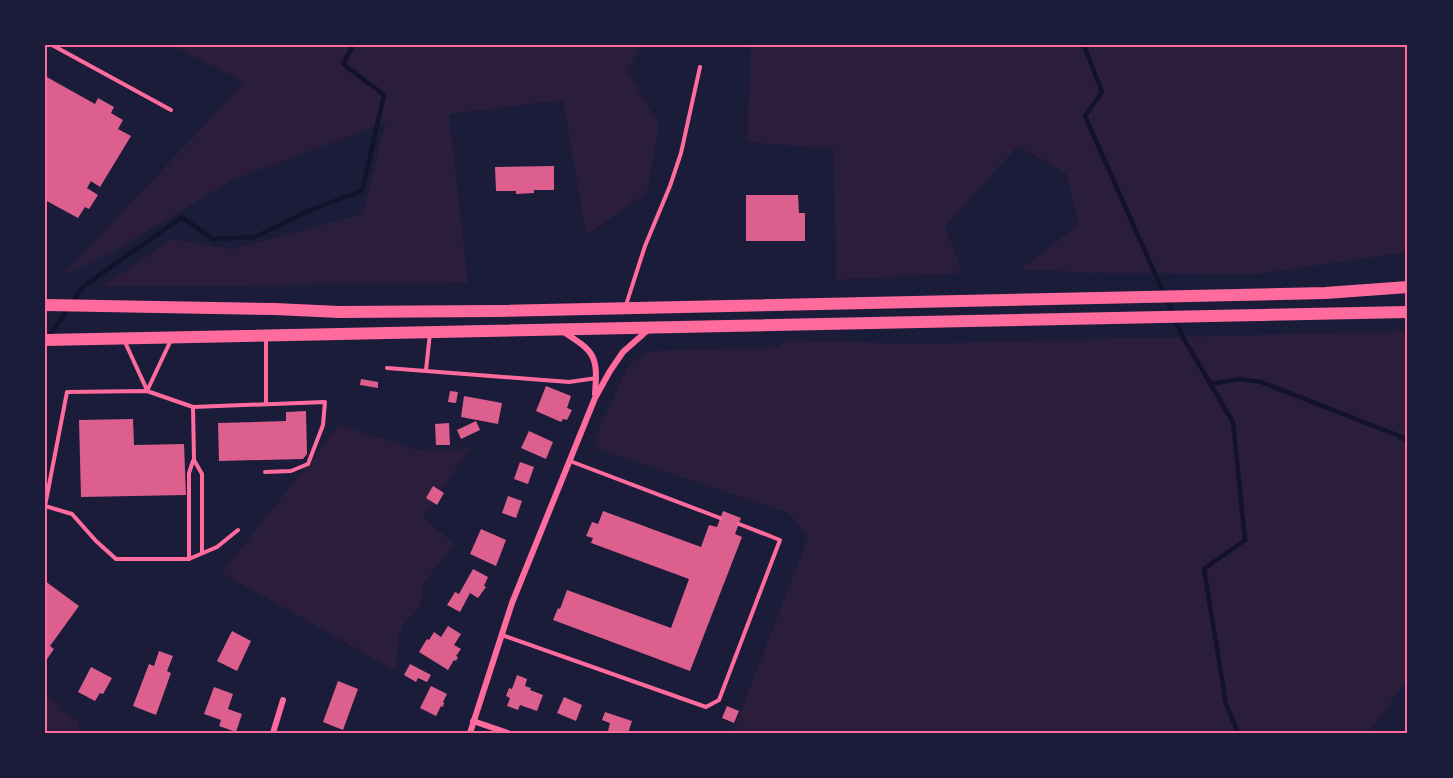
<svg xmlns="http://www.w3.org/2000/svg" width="1453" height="778" font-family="'Roboto Condensed',sans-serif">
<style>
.green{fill:#2a1e3b}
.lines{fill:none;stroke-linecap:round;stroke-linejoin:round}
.stream{stroke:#12122b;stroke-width:4.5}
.building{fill:#dd5f8e}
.service{stroke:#ff6b9d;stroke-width:4}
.minor{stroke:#ff6b9d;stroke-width:6}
.primary{stroke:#ff6b9d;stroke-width:12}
.neatline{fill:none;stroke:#ff6b9d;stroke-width:2}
</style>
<rect width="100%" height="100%" fill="#1b1b3a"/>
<!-- green -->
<g class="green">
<polygon points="172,45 641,45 627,71 659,124 647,193 586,235 563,100 449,114 468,283 101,287 172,239 233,249 363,214 385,123 232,180 113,252 62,276 245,82"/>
<polygon points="751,45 1408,45 1408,250 1401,253 1256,274 1088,273 1021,269 1079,224 1066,173 1018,146 945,226 962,273 836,280 834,149 747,142"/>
<polygon points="1408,331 1408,679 1368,733 738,733 733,731 808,538 789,513 595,448 597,443 593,441 628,368 635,360 651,351 778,347 784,340 914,344"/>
<path d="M339 425 422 451H455L472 445 423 518 455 544 421 586C427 618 404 612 399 637 397 648 397 660 396 671L222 573Z"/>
<polygon points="45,696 59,704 61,710 80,723 77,733 45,733"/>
</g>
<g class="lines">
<!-- stream -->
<g class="stream">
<polyline points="1084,45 1102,92 1085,116 1184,339 1233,422 1245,540 1204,569 1226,704 1238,733"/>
<polyline points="48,338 84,286 182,217 213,239 255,237 313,209 362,191 384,95 343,64 353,45"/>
<polyline points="1211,384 1240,379 1261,382 1397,435 1408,441"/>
</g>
</g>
<!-- building -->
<g class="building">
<polygon points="45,76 95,104 98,98 114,107 111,113 123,120 118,129 131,136 100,187 91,181 87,188 98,195 89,209 85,207 78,218 45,200"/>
<polygon points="554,166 554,190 534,190 534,193 516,194 516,191 496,191 495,167"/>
<polygon points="746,195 798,195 799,213 805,213 805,241 746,241"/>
<polygon points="361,379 378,382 378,388 360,385"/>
<polygon points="546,386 571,396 567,408 572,410 567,420 563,419 561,422 536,411"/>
<polygon points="450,391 458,392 456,403 448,402"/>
<polygon points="464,396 502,403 498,424 461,417"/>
<polygon points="306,411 307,454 303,459 219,461 218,423 286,421 286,412"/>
<polygon points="133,419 134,445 184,444 186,495 81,497 79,420"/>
<polygon points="476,421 480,430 461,439 457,430"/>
<polygon points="449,423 450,445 436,445 435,424"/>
<polygon points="529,431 553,442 546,459 521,448"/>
<polygon points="520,462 534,467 528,484 514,479"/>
<polygon points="433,486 444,493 437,505 426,498"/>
<polygon points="508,496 522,501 516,518 502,513"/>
<polygon points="603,511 701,547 709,525 717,527 723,511 741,518 735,534 742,537 690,671 553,620 558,608 560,609 567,590 671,628 689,579 591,543 593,538 586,536 592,522 598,524"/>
<polygon points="481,529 506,540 496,566 470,554"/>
<polygon points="473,569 488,577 484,586 486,587 478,598 470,593 460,612 447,605 455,592 459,594"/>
<polygon points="45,581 79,606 50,646 54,649 45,662"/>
<polygon points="448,626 461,634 454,645 461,649 456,656 458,657 456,661 454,660 448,670 419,652 427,639 429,640 434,632 441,637"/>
<polygon points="232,631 251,641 237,671 217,661"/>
<polygon points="159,651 173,656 167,671 171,673 156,715 133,706 149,664 154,666"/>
<polygon points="410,664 431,675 427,682 418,678 416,682 404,675"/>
<polygon points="91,667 112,678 103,694 100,693 95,701 78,692"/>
<polygon points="517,675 527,679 525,686 531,688 530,690 543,695 537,711 520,705 518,710 507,706 510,698 506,696 509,688 512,689"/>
<polygon points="338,681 358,689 343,730 323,722"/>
<polygon points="431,686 447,694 443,702 444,703 443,707 441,706 436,716 420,708"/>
<polygon points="214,687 233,694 228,709 242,714 236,732 219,726 221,720 204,714"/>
<polygon points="564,697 582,705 576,721 557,713"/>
<polygon points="727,706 739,711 734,723 722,718"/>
<polygon points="605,712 632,721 628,733 608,731 610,723 602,720"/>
</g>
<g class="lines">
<!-- service -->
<g class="service">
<polyline points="52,45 171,110"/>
<polyline points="626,305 645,246 670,186 681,153 700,67"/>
<polyline points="124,340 147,390"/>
<polyline points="387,368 569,382 597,378"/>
<polyline points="426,370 430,333"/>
<polyline points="147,391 171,340"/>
<polyline points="266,404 266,339"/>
<polyline points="193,407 325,402 323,425 308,464 291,471 265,472"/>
<polyline points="193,461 189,473 189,559 217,547 238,530"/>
<polyline points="570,461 720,518"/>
<polyline points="189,559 116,559 96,541 72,514 45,506 67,392 147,391 193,407 194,460 202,474 202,553"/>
<polyline points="502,635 706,707 719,700 780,540 739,524"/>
</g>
<!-- minor -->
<g class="minor">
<path d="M562 331C595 352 598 355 595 394"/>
<polyline points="473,721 508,733"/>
<polyline points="273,733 283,700"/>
<polyline points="470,733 512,603 595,398 610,371 623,352 649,329"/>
</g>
<!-- primary -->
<g class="primary">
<polyline points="45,305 275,309 339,312 495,311 1325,293 1408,287"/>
<polyline points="45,340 1408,312"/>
</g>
</g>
<!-- border -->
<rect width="1453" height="778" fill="none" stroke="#1b1b3a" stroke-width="93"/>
<rect x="46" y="46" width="1360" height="686" class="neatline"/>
</svg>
